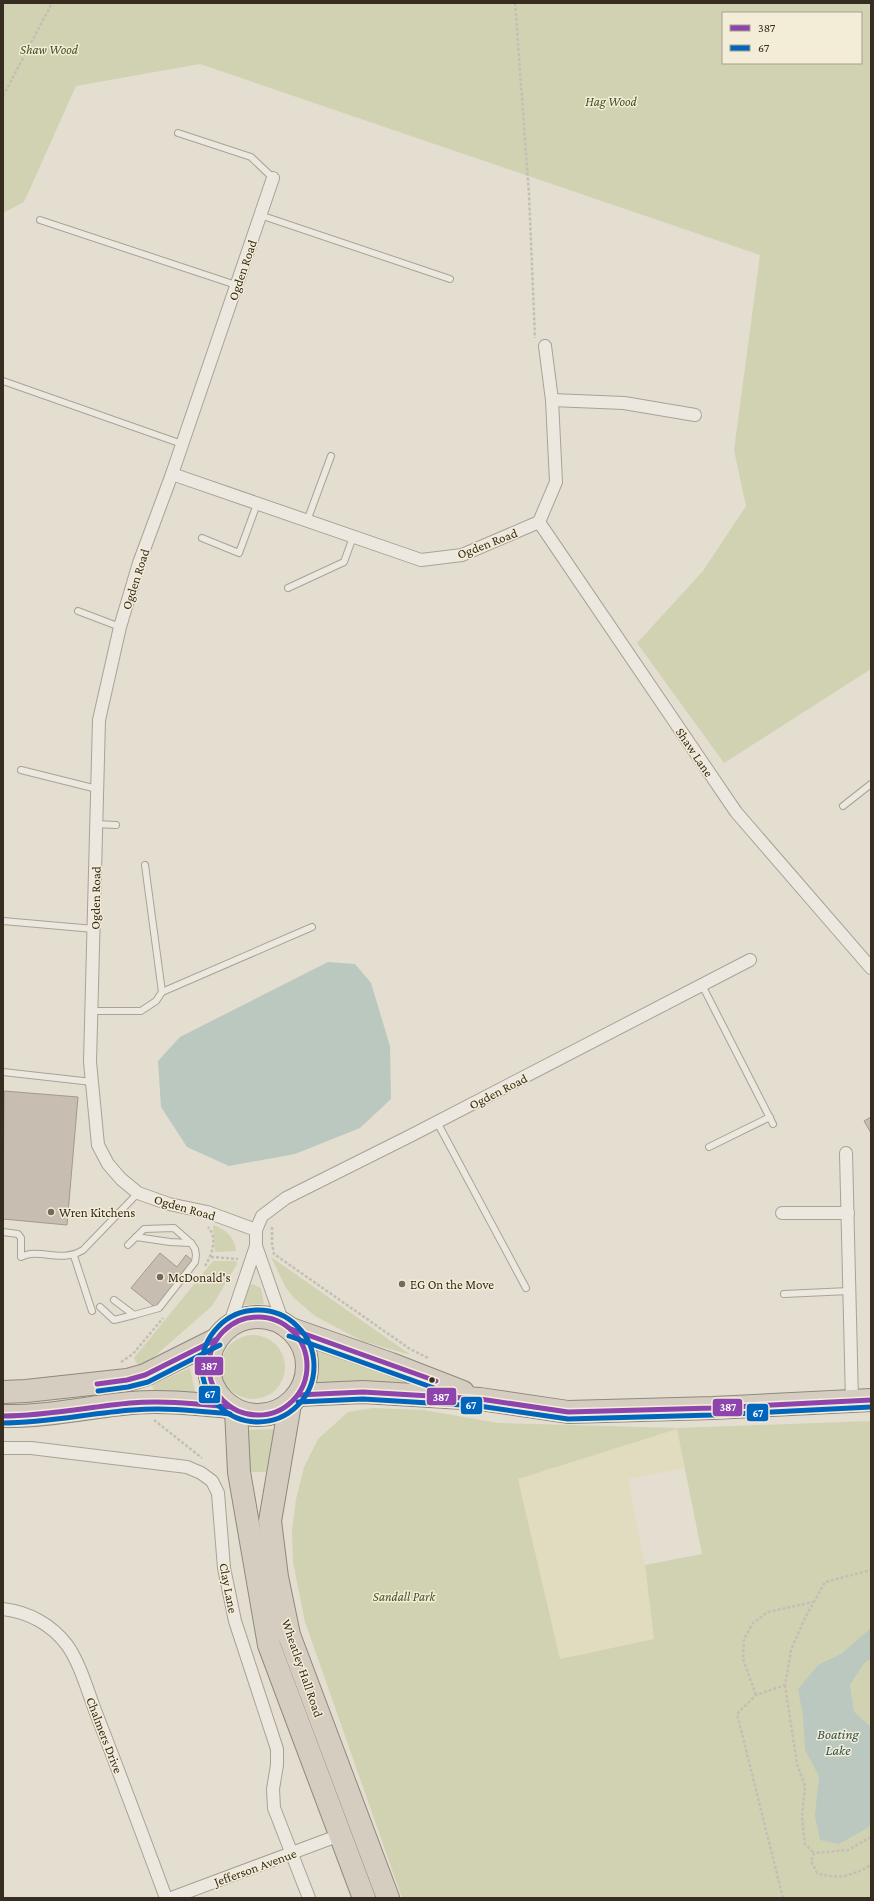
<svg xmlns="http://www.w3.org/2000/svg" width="874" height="1901" font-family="'Crimson Pro',serif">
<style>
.farmland{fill:#e1dcc0}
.green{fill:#d1d2b2;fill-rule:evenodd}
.water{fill:#bac8c0}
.building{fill:#c7bdb0;stroke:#a39a8e}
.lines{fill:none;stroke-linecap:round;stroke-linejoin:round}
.lane-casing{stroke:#a8a397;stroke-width:8}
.street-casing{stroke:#a8a397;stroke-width:14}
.highway-casing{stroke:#8e887e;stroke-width:24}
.path{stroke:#c4bfb6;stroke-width:2.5;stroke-dasharray:3 2;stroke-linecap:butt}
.lane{stroke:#ece8df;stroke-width:6}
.street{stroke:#ece8df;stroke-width:12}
.highway{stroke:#d5cec0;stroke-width:22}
.bus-1-casing{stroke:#f3ecd6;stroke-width:8}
.bus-2-casing{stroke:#f3ecd6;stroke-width:8}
.bus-1{stroke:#8e44ad;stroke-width:5}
.bus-2{stroke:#0065bd;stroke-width:5}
.poi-dot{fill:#736a5d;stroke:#f3ecd6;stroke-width:1.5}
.bus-dot{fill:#372c20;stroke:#f3ecd6;stroke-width:1.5}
.labels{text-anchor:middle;stroke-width:3;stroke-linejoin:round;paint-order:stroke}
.park-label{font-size:13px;font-style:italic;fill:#465228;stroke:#f3ecd6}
.street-label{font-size:13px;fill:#372c20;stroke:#f3ecd6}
.poi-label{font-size:13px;fill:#372c20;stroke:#f3ecd6;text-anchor:start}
.water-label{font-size:14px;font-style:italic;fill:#305554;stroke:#f3ecd6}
.line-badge{stroke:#f3ecd6;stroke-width:1.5}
.badge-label{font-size:11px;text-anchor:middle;font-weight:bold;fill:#fff}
</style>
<rect width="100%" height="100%" fill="#e3decf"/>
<!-- farmland -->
<polygon class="farmland" points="677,1428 685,1468 628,1479 645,1565 654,1639 560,1659 518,1479"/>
<!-- green -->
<g class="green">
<path d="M3 3H871V669L724 763 637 643 703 571 746 506 734 450 760 255 200 64 76 86 24 202 3 213ZM723 13H861V63H723Z"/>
<path d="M213 1225C225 1229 235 1237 236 1251L215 1252Z"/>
<polygon points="271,1257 411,1355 362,1341 315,1316 293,1297 285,1286"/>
<polygon points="213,1261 236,1261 237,1264 212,1306 140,1369 134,1358"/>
<polygon points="252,1284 261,1288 264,1304 242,1305 245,1290"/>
<circle cx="253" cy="1367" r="32"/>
<polygon points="313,1346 371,1363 405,1384 315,1385 318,1374"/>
<polygon points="190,1368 195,1392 155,1394 152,1385"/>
<path d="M373 1408 424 1410 498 1423 677 1428 871 1421V1898H402L305 1622 293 1562 292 1530 296 1499 304 1467 318 1439 348 1412ZM677 1429 702 1554 645 1565 654 1639 560 1659 518 1479Z"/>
<polygon points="274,1429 266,1472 247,1472 245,1430"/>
</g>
<!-- water -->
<g class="water">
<polygon points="328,962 355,964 371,983 390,1046 391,1099 360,1128 295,1154 229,1166 187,1147 161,1107 158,1061 180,1037"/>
<polygon points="871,1628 871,1659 864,1663 850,1685 854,1712 871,1727 871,1822 869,1827 839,1844 820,1840 815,1816 819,1776 805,1750 803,1716 798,1689 818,1665 841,1654"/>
</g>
<!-- building -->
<g class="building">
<polygon points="4,1091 78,1097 67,1225 3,1219"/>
<polygon points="871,1117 871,1133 864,1121"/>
<polygon points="160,1253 177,1267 186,1255 193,1261 156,1308 131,1288"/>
</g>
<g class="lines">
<defs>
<g id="lane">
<polyline points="178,133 251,157 273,178"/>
<polyline points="260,215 450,279"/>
<polyline points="40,220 236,285"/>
<polyline points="3,381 182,444"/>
<polyline points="307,521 331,456"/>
<polyline points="202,538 239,553 257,504"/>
<polyline points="288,588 344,562 353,537"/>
<polyline points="78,611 120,627"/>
<polyline points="21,770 97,789"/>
<polyline points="843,806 871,784"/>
<polyline points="96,824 116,825"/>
<polyline points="3,921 94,929"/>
<polyline points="702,985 773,1124"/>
<polyline points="162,992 312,927"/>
<polyline points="91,1011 141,1011 156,1001 162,992 145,865"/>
<polyline points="3,1072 92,1082"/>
<polyline points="437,1122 526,1288"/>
<polyline points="709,1147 770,1117"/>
<path d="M3 1232 18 1234 21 1238V1257C39 1247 60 1264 83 1250L138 1193"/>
<polyline points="136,1237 170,1242 191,1243"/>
<polyline points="74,1256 92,1311"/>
<polyline points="784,1294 849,1291"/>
<polyline points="114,1300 134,1315 159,1308 195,1262 196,1255 195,1249 191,1243 174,1228 144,1229 128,1245"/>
<polyline points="100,1307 114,1320 134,1315"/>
</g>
<g id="street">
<polyline points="552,400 624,403 695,415"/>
<polyline points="172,474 421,560 462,555 539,522 556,482 552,400 545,346"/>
<polyline points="539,522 736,812 871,968"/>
<polyline points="846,1153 852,1401"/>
<polyline points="782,1213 848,1213"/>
<polyline points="256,1230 262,1216 286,1198 412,1135 750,960"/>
<polyline points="256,1246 283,1323"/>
<polyline points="229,1326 256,1246 256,1230 207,1212 169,1204 138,1193 121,1179 108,1164 98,1145 90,1062 99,720 120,627 139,563 172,474 273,178"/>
<polyline points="3,1448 31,1448 187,1467 201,1473 212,1481 218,1493 224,1568 235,1621 277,1749 277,1765 273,1789 274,1808 309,1898"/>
<path d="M3 1609C29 1612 52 1625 67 1645 80 1663 88 1692 96 1713 120 1774 143 1836 166 1898"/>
<polyline points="171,1898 340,1835"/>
</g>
<g id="highway">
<circle cx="258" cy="1366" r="49"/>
<polyline points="291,1329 391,1364 463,1392"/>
<polyline points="3,1392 26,1391 127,1380 145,1375 217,1339"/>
<polyline points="298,1395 363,1392 480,1399 568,1412 713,1408 871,1400"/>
<polyline points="290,1404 270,1521 277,1577 289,1635 388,1898"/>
<polyline points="236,1410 239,1472 269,1645 364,1898"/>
<path d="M3 1416C46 1417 88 1407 131 1403 164 1400 198 1404 231 1407"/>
</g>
</defs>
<!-- lane casing -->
<use href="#lane" class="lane-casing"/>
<!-- street casing -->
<use href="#street" class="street-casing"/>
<!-- highway casing -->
<use href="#highway" class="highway-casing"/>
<!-- path -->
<g class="path">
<polyline points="515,3 529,194 535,338"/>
<polyline points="3,96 52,3"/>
<polyline points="272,1227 272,1243 274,1254 410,1349 428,1358"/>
<polyline points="211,1257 238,1259"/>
<path d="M205 1266C212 1255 218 1238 208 1227"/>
<polyline points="121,1362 133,1354 163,1318"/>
<polyline points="154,1420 202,1458"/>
<polyline points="785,1685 797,1764 805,1786 802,1817 805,1844 814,1853"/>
<polyline points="756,1695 743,1659 744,1639 753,1623 768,1612 813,1602"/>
<path d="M871 1837 848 1850 814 1853 811 1861 817 1873C839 1880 851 1876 871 1865"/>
<polyline points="783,1898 737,1714 756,1695 785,1685 791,1650 804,1620 825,1582 871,1570"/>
</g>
<!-- lane -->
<use href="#lane" class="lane"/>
<!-- street -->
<use href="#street" class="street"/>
<!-- highway -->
<use href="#highway" class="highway"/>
<defs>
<g id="bus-1">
<circle cx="258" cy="1366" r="49"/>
<polyline points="291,1329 436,1381"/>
<polyline points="97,1384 127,1380 145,1375 217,1339"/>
<polyline points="298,1395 363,1392 480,1399 568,1412 713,1408 871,1400"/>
<path d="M3 1416C46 1416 88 1407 130 1403 164 1400 198 1404 231 1407"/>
</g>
<g id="bus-2">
<circle cx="258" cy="1366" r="56"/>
<polyline points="289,1336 434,1388"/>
<polyline points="98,1391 128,1387 148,1382 220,1345"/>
<polyline points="298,1402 363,1399 479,1406 568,1419 713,1415 871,1407"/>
<path d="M3 1423C47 1423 90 1413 133 1410 166 1407 198 1411 230 1414"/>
</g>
</defs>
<!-- bus-1 casing -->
<use href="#bus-1" class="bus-1-casing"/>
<!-- bus-2 casing -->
<use href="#bus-2" class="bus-2-casing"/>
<!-- bus-1 -->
<use href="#bus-1" class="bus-1"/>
<!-- bus-2 -->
<use href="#bus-2" class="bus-2"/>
</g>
<!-- markers -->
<g class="poi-dot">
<circle cx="51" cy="1212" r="4"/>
<circle cx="160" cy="1277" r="4"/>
<circle cx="402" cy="1284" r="4"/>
</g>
<circle class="bus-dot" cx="432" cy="1380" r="3.5"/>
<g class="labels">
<!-- park labels -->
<g class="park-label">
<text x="49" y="54">Shaw Wood</text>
<text x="611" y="106">Hag Wood</text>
<text x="404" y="1601">Sandall Park</text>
</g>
<!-- street labels -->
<g class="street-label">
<text transform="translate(242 270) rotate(-71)" y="5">Ogden Road</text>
<text transform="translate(487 543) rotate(-21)" y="5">Ogden Road</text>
<text transform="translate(135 579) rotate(-72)" y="5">Ogden Road</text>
<text transform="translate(695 752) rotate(56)" y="5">Shaw Lane</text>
<text transform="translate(95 898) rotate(-89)" y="5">Ogden Road</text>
<text transform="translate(498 1091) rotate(-27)" y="5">Ogden Road</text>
<text transform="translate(185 1207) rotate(16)" y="5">Ogden Road</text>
<text transform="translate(229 1588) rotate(79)" y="5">Clay Lane</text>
<text transform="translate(303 1668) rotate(71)" y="5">Wheatley Hall Road</text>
<text transform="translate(105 1735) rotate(69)" y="5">Chalmers Drive</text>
<text transform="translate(255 1867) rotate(-20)" y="5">Jefferson Avenue</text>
</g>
<!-- poi labels -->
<g class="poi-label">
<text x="59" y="1217">Wren Kitchens</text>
<text x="168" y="1282">McDonald's</text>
<text x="410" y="1289">EG On the Move</text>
</g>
<!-- water labels -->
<g class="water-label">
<text x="838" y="1739">Boating<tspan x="838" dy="16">Lake</tspan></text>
</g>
</g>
<g class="line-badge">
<rect x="194" y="1356" width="30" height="20" rx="4" fill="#8e44ad"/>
<rect x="198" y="1385" width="23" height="19" rx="4" fill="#0065bd"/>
<rect x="426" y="1387" width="31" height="19" rx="4" fill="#8e44ad"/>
<rect x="460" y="1396" width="23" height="19" rx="4" fill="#0065bd"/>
<rect x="712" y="1398" width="31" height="19" rx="4" fill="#8e44ad"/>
<rect x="746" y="1403" width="23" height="19" rx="4" fill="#0065bd"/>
</g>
<g class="badge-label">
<text x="209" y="1370">387</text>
<text x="210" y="1398">67</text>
<text x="441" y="1401">387</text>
<text x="471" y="1409">67</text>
<text x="728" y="1411">387</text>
<text x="758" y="1417">67</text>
</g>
<!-- border -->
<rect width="874" height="1901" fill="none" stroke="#372c20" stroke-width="8"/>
<!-- legend -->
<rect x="722" y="12" width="140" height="52" fill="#f3ecd6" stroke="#a89f8d"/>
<rect x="730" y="25" width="20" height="6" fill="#8e44ad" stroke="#a89f8d"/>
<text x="758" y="32" font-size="12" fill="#372c20">387</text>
<rect x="730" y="45" width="20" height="6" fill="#0065bd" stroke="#a89f8d"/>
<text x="758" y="52" font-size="12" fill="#372c20">67</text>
</svg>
